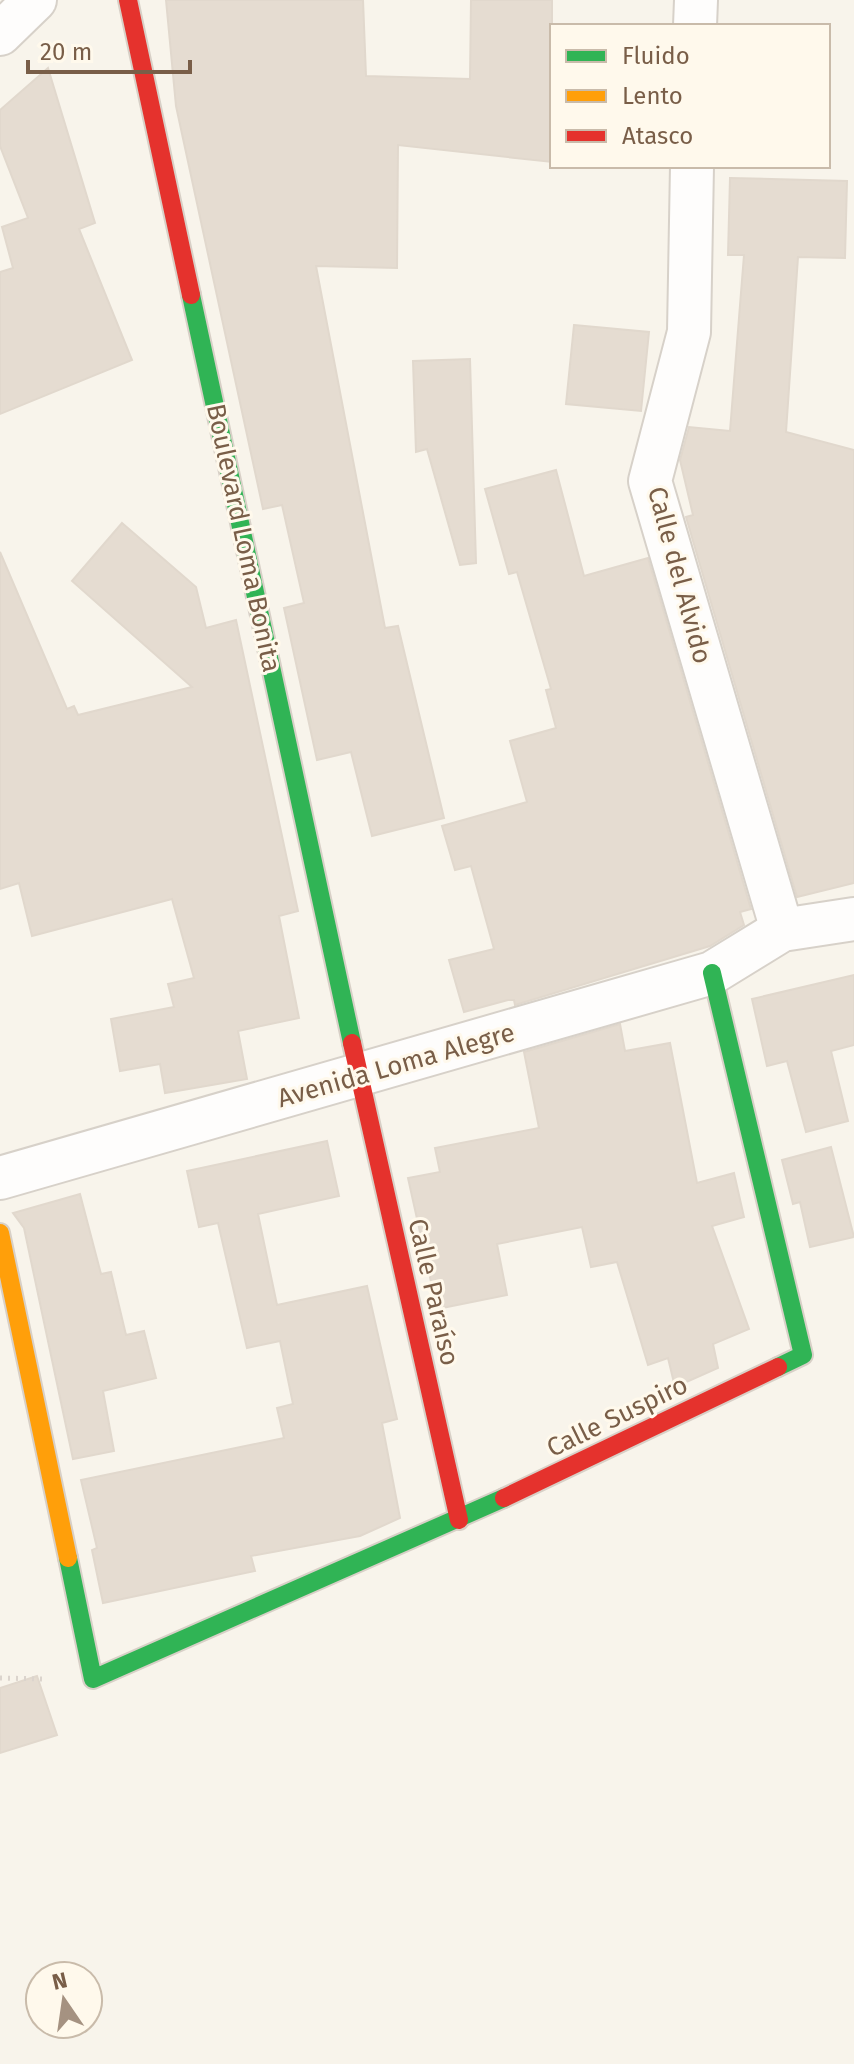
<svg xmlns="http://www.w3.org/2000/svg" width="854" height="2064" font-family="'Fira Sans',sans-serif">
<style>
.building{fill:#e5dcd1;stroke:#e1d8cd;stroke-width:2}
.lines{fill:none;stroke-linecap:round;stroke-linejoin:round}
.street-casing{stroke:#d7d1c9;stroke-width:46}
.fast-casing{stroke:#d8d0c7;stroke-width:22}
.slow-casing{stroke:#d8d0c7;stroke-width:22}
.jam-casing{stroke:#d8d0c7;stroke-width:22}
.path{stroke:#dbd4cd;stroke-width:5;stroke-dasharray:2 6;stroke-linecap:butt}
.street{stroke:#fefdfc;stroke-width:42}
.fast{stroke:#30b455;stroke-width:18}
.slow{stroke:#ff9f0a;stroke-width:18}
.jam{stroke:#e5322d;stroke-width:18}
.labels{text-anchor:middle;stroke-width:6;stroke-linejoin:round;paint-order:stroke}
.street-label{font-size:26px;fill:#795e48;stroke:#fff9ec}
</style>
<rect width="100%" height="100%" fill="#f8f4eb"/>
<!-- building -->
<g class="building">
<polygon points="166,0 363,0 366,76 470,79 471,0 552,0 552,162 398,145 397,268 316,266 385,628 398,626 444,818 372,836 351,752 317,760 284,608 304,603 282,505 263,509 176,106"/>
<polygon points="48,68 95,223 79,229 132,360 0,414 0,272 13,268 2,227 28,218 0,146 0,110"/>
<polygon points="730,178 847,181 845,258 798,257 786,432 854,450 854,883 797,897 686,517 693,515 680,460 689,427 730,431 744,255 728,255"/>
<polygon points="574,325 649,332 641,411 566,404"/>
<polygon points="470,359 476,563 460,565 427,449 416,452 413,361"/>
<polygon points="556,470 584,576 648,558 751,909 740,912 744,925 710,946 515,1005 514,1000 508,1000 464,1012 449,960 494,949 471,866 455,870 442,826 527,802 510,741 556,728 546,690 551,689 517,572 509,574 485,489"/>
<polygon points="122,523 196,587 206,628 236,620 298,911 279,916 299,1018 238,1031 247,1079 165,1093 160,1064 120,1071 111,1019 174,1007 168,984 194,978 172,899 32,936 19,883 0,889 0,552 67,709 74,706 78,715 192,687 72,581"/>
<polygon points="854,975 854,1045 831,1051 848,1121 806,1132 787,1061 767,1066 752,999"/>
<polygon points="620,1024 625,1051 670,1043 697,1183 734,1173 744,1217 712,1226 749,1329 713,1344 718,1368 675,1387 668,1358 648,1365 617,1262 591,1267 582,1227 497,1244 507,1295 437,1309 408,1178 440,1172 435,1148 539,1128 524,1052"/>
<polygon points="327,1141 339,1196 258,1214 277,1305 367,1286 397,1419 382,1423 400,1518 360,1536 251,1556 255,1571 103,1603 92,1550 97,1548 81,1480 284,1438 277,1408 293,1404 280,1341 247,1348 218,1223 199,1227 187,1171"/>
<polygon points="831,1147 854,1237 810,1247 800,1202 793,1204 782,1160"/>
<polygon points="80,1194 101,1274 111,1272 126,1335 144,1331 156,1378 103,1391 114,1451 73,1459 24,1228 13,1213"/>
<polygon points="37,1676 57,1735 0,1753 0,1688"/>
</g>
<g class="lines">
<defs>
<g id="street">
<polyline points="695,26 696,0"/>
<polyline points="0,34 35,0"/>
<polyline points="692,166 689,332 650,481 782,930"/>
<polyline points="0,1178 712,973 782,930 854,919"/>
</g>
<g id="fast">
<polyline points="191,295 352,1043"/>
<polyline points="712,973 803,1355 778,1367"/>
<polyline points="68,1558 93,1679 504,1498"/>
</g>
<polyline id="slow" points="0,1233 68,1558"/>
<g id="jam">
<polyline points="128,0 191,295"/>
<polyline points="352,1043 459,1520"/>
<polyline points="504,1498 778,1367"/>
</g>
</defs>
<!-- street casing -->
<use href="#street" class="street-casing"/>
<!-- fast casing -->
<use href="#fast" class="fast-casing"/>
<!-- slow casing -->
<use href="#slow" class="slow-casing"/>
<!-- jam casing -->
<use href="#jam" class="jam-casing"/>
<!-- path -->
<polyline class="path" points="0,1678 43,1679"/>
<!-- street -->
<use href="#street" class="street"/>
<!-- fast -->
<use href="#fast" class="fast"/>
<!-- slow -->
<use href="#slow" class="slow"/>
<!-- jam -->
<use href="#jam" class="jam"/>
</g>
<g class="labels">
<!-- street labels -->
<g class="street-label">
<text transform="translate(244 538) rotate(78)" y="9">Boulevard Loma Bonita</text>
<text transform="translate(680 575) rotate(75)" y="9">Calle del Alvido</text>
<text transform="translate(396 1065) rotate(-16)" y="9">Avenida Loma Alegre</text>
<text transform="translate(434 1292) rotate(77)" y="9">Calle Paraíso</text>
<text transform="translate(617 1416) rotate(-26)" y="9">Calle Suspiro</text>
</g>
</g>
<!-- legend -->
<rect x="550" y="24" width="280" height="144" fill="#fff9ec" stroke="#c9bbaa" stroke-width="2"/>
<rect x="566" y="50" width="40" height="12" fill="#30b455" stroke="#c9bbaa" stroke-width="2"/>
<text x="622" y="64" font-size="24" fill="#795e48">Fluido</text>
<rect x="566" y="90" width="40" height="12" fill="#ff9f0a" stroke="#c9bbaa" stroke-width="2"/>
<text x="622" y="104" font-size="24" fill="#795e48">Lento</text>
<rect x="566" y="130" width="40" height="12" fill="#e5322d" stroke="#c9bbaa" stroke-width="2"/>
<text x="622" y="144" font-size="24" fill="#795e48">Atasco</text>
<!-- north arrow -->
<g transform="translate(64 2000) rotate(347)"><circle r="38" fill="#fff9ec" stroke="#c9bbaa" stroke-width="2"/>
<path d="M0-6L14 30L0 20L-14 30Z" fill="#a59281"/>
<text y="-12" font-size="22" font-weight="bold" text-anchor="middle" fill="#795e48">N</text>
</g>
<!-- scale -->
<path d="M28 60v12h162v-12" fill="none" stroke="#795e48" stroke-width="4"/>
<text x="40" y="60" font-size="24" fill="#795e48" stroke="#fff9ec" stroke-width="6" paint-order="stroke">20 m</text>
</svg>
